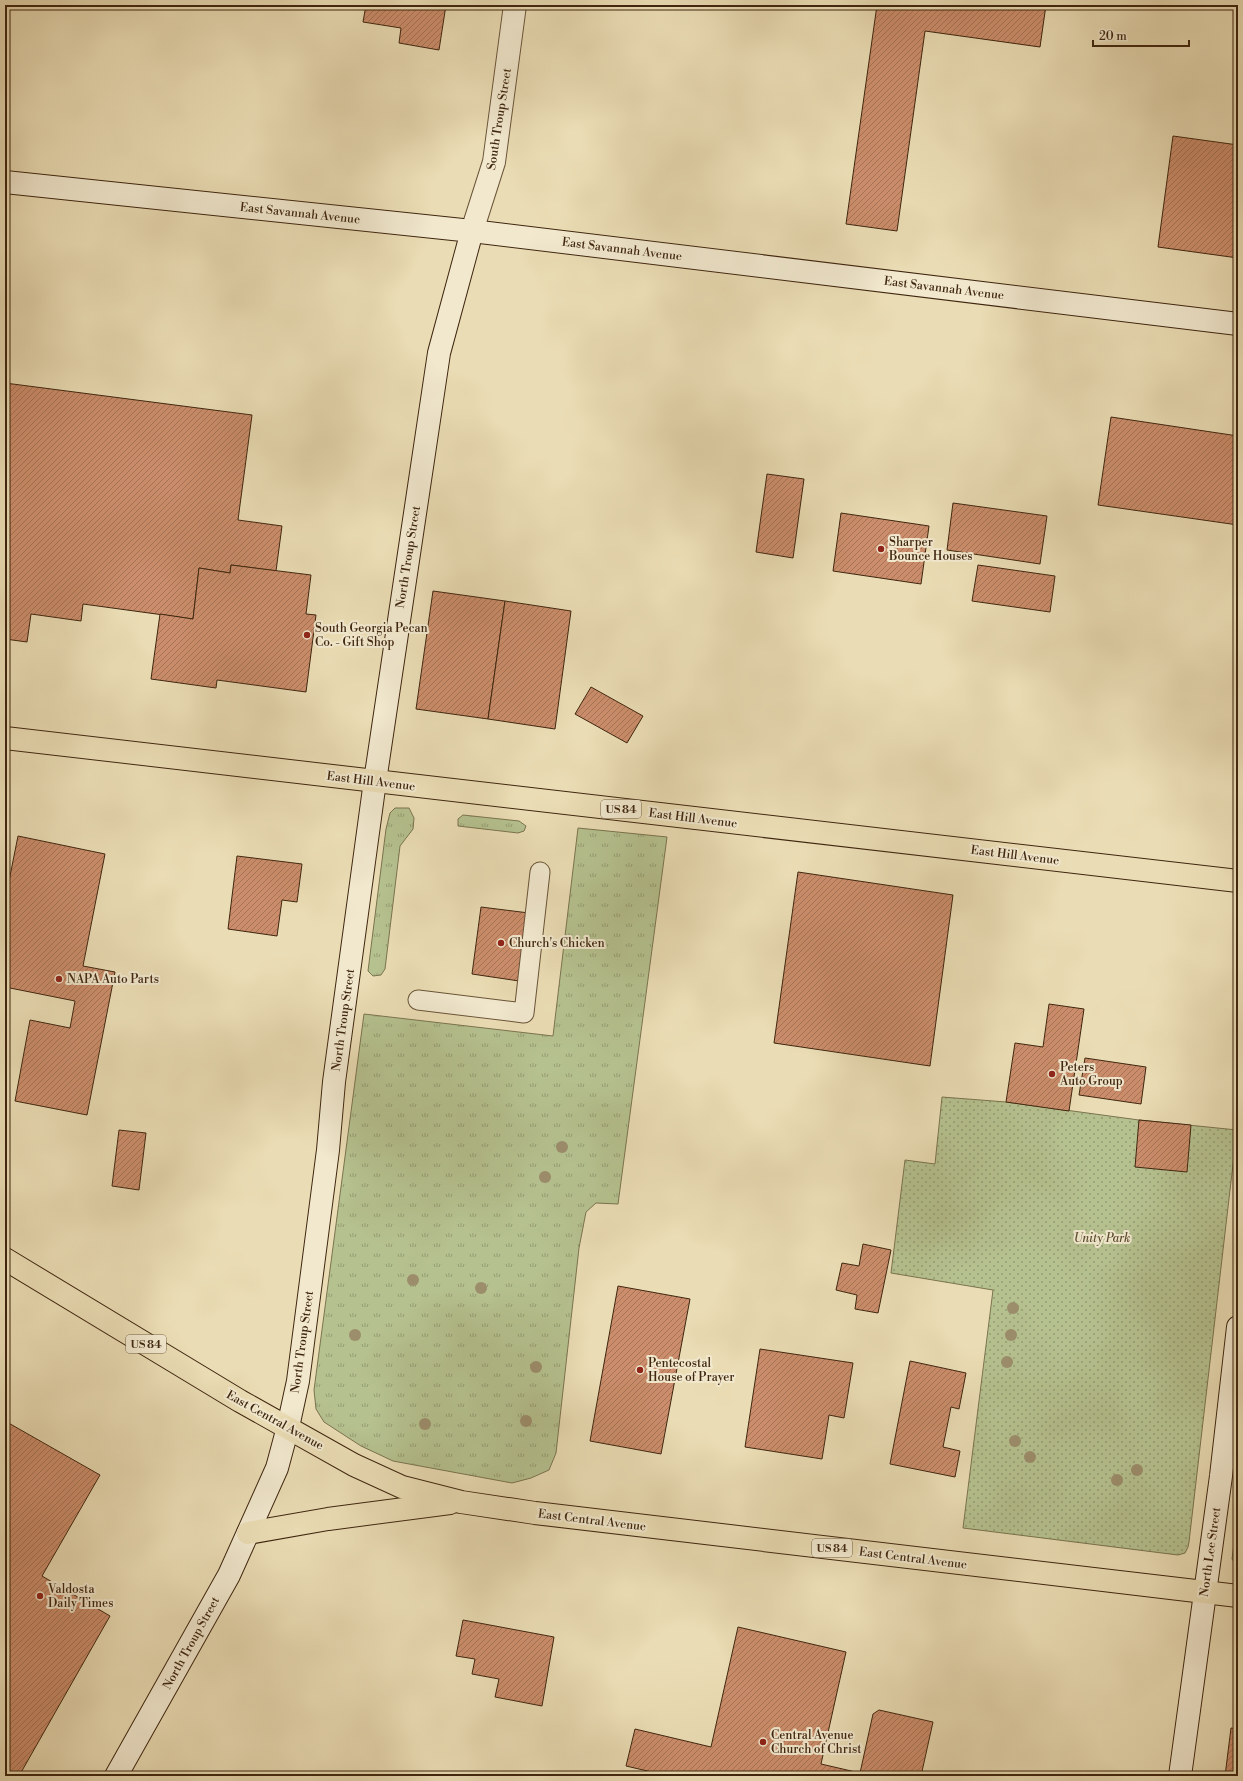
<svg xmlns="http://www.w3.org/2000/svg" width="1243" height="1781" font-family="'Libre Bodoni',serif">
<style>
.grass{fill:url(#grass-tufts);stroke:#7a744f}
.park{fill:url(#park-dots);stroke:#7a744f}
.building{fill:url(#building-hatch);stroke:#3f260f}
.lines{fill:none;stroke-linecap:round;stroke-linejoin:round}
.lane-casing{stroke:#6a5438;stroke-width:21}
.street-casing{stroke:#6a5438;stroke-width:24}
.secondary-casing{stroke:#3f260f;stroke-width:24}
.highway-casing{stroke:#3f260f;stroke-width:24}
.lane{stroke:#f1e8ce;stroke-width:19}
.street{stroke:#f1e8ce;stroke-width:22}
.secondary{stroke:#f1e8ce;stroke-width:22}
.highway{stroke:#eadcb4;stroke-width:22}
.tree{fill:#9c8d6b}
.poi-dot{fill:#8f2418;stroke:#f1e8ce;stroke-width:1.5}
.labels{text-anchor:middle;stroke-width:4;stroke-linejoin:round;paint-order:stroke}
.shield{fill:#f1e8ce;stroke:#746048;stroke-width:1}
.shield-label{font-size:11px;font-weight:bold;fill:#3f260f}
.street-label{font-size:12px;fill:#3f260f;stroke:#f1e8ce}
.poi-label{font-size:12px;fill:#3f260f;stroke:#f1e8ce;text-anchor:start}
.park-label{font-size:12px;font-style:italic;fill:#5c4d2f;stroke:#f1e8ce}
</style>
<defs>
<pattern id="grass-tufts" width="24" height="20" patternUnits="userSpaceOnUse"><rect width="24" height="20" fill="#b5c18f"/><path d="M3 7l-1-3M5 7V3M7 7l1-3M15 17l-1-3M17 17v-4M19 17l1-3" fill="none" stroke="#959d73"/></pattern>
<pattern id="park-dots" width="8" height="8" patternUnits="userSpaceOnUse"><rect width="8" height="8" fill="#b5c18f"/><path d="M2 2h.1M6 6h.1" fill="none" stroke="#959d73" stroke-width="1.8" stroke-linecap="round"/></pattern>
<pattern id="building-hatch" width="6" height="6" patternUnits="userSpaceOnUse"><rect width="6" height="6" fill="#cb8d6b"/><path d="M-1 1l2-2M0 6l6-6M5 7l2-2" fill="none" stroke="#a67356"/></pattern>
</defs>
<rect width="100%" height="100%" fill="#eadcb4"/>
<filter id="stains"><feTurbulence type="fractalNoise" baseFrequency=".005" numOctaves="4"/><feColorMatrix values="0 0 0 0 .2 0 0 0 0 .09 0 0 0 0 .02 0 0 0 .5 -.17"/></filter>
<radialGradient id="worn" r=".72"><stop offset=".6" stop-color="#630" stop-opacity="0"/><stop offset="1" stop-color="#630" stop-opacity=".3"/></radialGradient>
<!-- grass -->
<g class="grass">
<polygon points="395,808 409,808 414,818 413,829 400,846 385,969 381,975 373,976 368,971 386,829 390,813"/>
<polygon points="463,815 519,821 526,826 524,831 518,833 458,826 458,819"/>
<polygon points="578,828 667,837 618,1204 596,1203 586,1212 579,1248 556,1453 549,1470 531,1478 512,1483 393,1461 361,1446 324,1422 316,1409 314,1390 364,1014 553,1036"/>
<polygon points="1238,1511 1238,1567 1232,1559"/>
</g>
<!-- park -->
<polygon class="park" points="942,1097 1006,1102 1139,1120 1237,1130 1189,1542 1188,1547 1185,1553 1178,1555 963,1528 993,1290 891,1273 905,1160 935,1164"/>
<!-- building -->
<g class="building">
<polygon points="366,5 446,5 439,50 399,43 401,28 363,22"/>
<polygon points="877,5 1046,5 1040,47 925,31 897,231 846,224"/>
<polygon points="1173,136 1238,145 1238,258 1158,247"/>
<polygon points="5,383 252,415 238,520 282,526 276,571 231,565 230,573 199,568 193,619 83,604 81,621 31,614 27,642 5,639"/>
<polygon points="1111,417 1238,436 1238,525 1098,505"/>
<polygon points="767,474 804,479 793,558 756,552"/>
<polygon points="953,503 1047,516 1040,564 947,550"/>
<polygon points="841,513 929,526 921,584 833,571"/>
<polygon points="231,565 311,575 306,614 316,615 306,692 217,680 216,688 151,679 160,614 193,619 199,568 230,573"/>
<polygon points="978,565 1055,576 1050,612 972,601"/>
<polygon points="433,591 505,601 488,719 416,709"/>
<polygon points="505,601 571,611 555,729 488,719"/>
<polygon points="591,687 643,716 627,743 575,714"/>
<polygon points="18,836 105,854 83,966 115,972 87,1115 15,1101 30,1020 70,1028 75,1001 5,987 5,901"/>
<polygon points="237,856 302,864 297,902 282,900 277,936 228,929"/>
<polygon points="798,872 953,895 930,1066 774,1043"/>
<polygon points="481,907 529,913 519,981 472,974"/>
<polygon points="1049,1004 1084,1009 1069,1111 1006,1102 1015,1043 1043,1047"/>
<polygon points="1085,1058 1146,1067 1141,1104 1079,1095"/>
<polygon points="1139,1120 1191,1125 1187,1172 1135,1167"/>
<polygon points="119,1130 146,1133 139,1190 112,1186"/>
<polygon points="863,1244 891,1250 878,1313 855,1309 857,1295 836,1290 842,1263 859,1266"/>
<polygon points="618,1286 690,1299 661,1454 590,1441"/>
<polygon points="760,1349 853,1363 844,1418 829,1415 822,1459 745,1447"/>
<polygon points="910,1361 966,1373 959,1409 951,1407 943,1447 960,1451 955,1477 890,1464"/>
<polygon points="5,1421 100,1475 42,1576 110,1616 19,1776 5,1776"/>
<polygon points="463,1620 554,1637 542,1706 495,1697 499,1679 472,1674 475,1659 456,1656"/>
<polygon points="738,1627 846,1652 821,1764 860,1773 873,1714 879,1710 933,1722 921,1776 669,1776 626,1766 635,1729 711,1747"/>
<polygon points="1231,1728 1238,1729 1238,1776 1225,1776"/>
</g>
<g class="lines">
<defs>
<polyline id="lane" points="418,1000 524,1013 540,872"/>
<polyline id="street" points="472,231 494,162 515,5"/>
<g id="secondary">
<polyline points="5,182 472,231 1238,324"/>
<polyline points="116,1776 229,1575 277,1468 288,1427 298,1381 328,1150 334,1082 375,781 439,353 472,231"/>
<polyline points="1180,1776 1221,1476 1238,1327"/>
</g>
<g id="highway">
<polyline points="5,738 1238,881"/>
<polyline points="5,1259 240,1401 354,1465 402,1487 461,1502 535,1513 1238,1596"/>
<polyline points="248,1533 328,1519 450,1503"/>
</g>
</defs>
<!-- lane casing -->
<use href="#lane" class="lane-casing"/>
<!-- street casing -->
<use href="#street" class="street-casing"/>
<!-- secondary casing -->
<use href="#secondary" class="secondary-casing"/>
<!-- highway casing -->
<use href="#highway" class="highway-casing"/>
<!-- lane -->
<use href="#lane" class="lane"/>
<!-- street -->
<use href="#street" class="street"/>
<!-- secondary -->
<use href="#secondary" class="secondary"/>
<!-- highway -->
<use href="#highway" class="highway"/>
</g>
<!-- trees -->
<g class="tree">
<circle cx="562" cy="1147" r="6"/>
<circle cx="545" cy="1177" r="6"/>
<circle cx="413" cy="1280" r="6"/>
<circle cx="481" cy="1288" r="6"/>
<circle cx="1013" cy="1308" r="6"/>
<circle cx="355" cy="1335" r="6"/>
<circle cx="1011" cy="1335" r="6"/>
<circle cx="1007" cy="1362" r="6"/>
<circle cx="536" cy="1367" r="6"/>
<circle cx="526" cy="1421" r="6"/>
<circle cx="425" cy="1424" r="6"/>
<circle cx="1015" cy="1441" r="6"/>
<circle cx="1030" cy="1457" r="6"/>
<circle cx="1137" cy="1470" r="6"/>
<circle cx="1117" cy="1480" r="6"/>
</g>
<!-- markers -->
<g class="poi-dot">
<circle cx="881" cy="549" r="4"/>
<circle cx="307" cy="635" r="4"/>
<circle cx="501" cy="943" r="4"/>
<circle cx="59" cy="979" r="4"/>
<circle cx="1052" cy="1074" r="4"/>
<circle cx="640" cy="1370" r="4"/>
<circle cx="40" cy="1596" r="4"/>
<circle cx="763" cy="1742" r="4"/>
</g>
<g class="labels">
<!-- shield labels -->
<g class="shield">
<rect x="601" y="800" width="40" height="18" rx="3"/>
<rect x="126" y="1335" width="40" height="18" rx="3"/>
<rect x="812" y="1539" width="40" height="18" rx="3"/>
</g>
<g class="shield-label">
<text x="621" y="813">US 84</text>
<text x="146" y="1348">US 84</text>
<text x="832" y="1552">US 84</text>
</g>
<!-- street labels -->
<g class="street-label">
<text transform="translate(499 119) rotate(-81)" y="4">South Troup Street</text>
<text transform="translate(300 213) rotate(6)" y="4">East Savannah Avenue</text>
<text transform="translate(622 249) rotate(7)" y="4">East Savannah Avenue</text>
<text transform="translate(944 288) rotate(7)" y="4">East Savannah Avenue</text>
<text transform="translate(408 557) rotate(-81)" y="4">North Troup Street</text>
<text transform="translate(371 781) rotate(7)" y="4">East Hill Avenue</text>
<text transform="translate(693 818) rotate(7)" y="4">East Hill Avenue</text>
<text transform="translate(1015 855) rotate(7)" y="4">East Hill Avenue</text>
<text transform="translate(343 1020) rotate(-82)" y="4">North Troup Street</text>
<text transform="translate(302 1342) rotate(-82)" y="4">North Troup Street</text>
<text transform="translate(275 1420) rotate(29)" y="4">East Central Avenue</text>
<text transform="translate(592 1520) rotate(7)" y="4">East Central Avenue</text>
<text transform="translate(1210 1552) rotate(-82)" y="4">North Lee Street</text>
<text transform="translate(913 1558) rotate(7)" y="4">East Central Avenue</text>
<text transform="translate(191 1643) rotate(-61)" y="4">North Troup Street</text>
</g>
<!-- poi labels -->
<g class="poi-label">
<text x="889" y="546">Sharper<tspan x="889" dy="14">Bounce Houses</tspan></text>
<text x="315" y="632">South Georgia Pecan<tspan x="315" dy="14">Co. - Gift Shop</tspan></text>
<text x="509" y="947">Church's Chicken</text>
<text x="67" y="983">NAPA Auto Parts</text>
<text x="1060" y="1071">Peters<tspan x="1060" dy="14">Auto Group</tspan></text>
<text x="648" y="1367">Pentecostal<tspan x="648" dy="14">House of Prayer</tspan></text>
<text x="48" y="1593">Valdosta<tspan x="48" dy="14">Daily Times</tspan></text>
<text x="771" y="1739">Central Avenue<tspan x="771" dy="14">Church of Christ</tspan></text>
</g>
<!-- park labels -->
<g class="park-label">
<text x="1102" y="1242">Unity Park</text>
</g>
</g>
<!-- margin -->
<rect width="1243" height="1781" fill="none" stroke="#eadcb4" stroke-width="20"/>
<rect x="6" y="6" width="1231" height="1769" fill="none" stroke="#3f260f" stroke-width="2"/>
<rect x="10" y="10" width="1223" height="1761" fill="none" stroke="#3f260f"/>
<!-- scale -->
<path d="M1093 40v6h96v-6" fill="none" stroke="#3f260f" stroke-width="2"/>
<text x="1099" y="40" font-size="12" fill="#3f260f" stroke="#f1e8ce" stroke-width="3" paint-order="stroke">20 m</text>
<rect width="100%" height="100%" filter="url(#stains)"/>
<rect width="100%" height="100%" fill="url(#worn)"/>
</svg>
